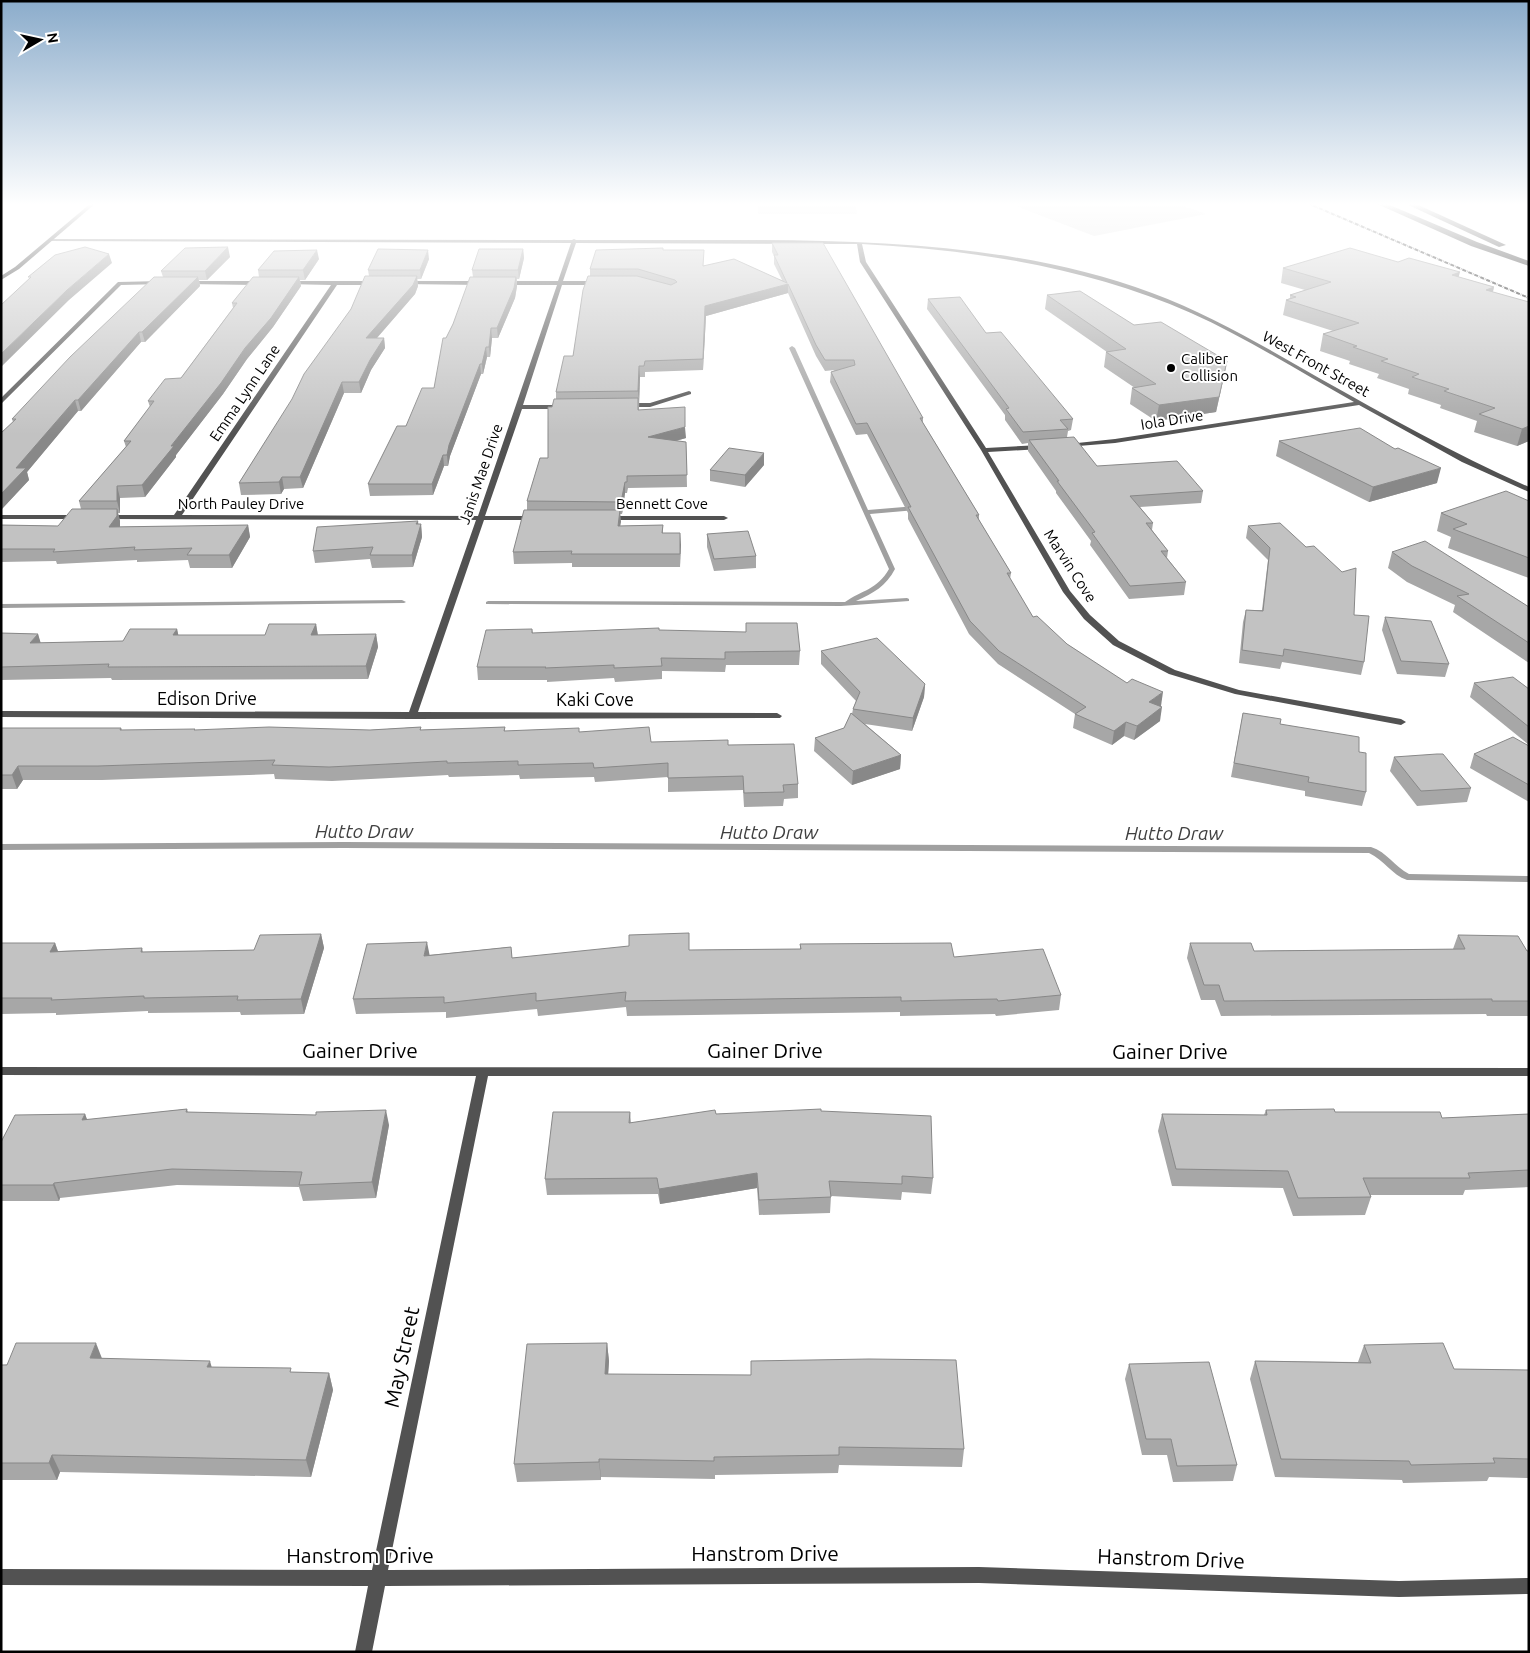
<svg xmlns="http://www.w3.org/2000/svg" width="1530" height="1653" font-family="Ubuntu,sans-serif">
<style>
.green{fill:#d9d9d9}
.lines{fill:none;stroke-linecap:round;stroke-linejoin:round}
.stream{fill:#a0a0a0;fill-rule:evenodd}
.street{fill:#525252;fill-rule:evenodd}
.secondary{fill:#1f1f1f;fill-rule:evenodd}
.highway{fill:#000;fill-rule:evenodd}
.rail{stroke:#000;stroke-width:2;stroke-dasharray:4 1 0.5 1;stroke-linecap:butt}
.wall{fill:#a7a7a7}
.shaded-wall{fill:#888}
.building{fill:#c2c2c2;stroke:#888}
.poi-dot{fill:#000;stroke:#fff;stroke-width:2}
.labels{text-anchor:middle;stroke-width:4;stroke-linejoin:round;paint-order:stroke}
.far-poi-label{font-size:15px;fill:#000;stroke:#fff;text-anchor:start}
.far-street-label{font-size:15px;fill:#000;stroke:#fff}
.street-label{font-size:18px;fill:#000;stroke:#fff}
.water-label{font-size:19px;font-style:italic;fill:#414141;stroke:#fff}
.near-street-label{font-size:21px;fill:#000;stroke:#fff}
</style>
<rect width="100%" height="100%" fill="#fff"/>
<!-- green -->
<g class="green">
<polygon points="758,203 855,203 857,214 758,214"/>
<polygon points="1008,203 1175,203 1206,214 1094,236"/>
</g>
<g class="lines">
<!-- stream -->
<g class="stream">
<path d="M792 346 795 348 868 510 916 506 919 508 916 510 870 514 895 569C886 586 874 593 856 601L907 598 909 599V601L841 606 486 604V602L488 601 841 602H845C862 590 877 590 889 569L789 348Z"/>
<polygon points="402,600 406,602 404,603 1,608 1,604"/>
<path d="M343 842 1371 847C1387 852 1395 867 1409 874L1529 876V882L1407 880C1392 875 1384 860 1369 853L343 848 1 850V844Z"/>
</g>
<!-- street -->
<g class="street">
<path d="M51 239 572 240 574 239 576 240C635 240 694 240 753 240 888 241 1025 246 1152 293 1211 315 1265 347 1319 378 1387 416 1456 455 1529 487V492L1462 462 1359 405 1115 443 1066 447 1065 446 1068 444 1115 439 1354 402C1300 372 1247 338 1191 313 1087 267 974 250 862 244L866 262 986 448 1041 445 1044 447 1041 449 988 452 1070 591 1090 615 1119 641 1175 670 1239 690 1401 719 1406 722 1401 725 1235 694 1169 674 1113 645 1084 619 1063 592 981 450 860 262 857 244 576 243 563 281H598L601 283 598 285H562L523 405H565L568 407 565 409H522L485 516H536L540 518 536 520H484L418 712 777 713 782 716 780 718 412 719 1 717V711L409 712 476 520 108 519 104 517 108 515H174L331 285 286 284V282L288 281H376L379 283 376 285H337L182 515 478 516 557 285H505L502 283 505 281H558L571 243 49 241Z"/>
<polygon points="161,281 163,282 163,284 121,285 1,404 1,398 118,282"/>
<polygon points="188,281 261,281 264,283 261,285 186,284 186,282"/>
<polygon points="405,281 481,281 484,283 481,285 403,284 403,282"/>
<polygon points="689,391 691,392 691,394 650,407 625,407 622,405 625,403 650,403"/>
<polygon points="1,515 78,515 82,517 78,519 1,519"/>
<polygon points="605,516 724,516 728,518 724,520 605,520"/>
<polygon points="1,1067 1529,1068 1529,1076 488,1076 388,1570 979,1567 1399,1581 1529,1578 1529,1594 1399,1597 979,1583 385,1586 372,1652 355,1652 368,1586 1,1585 1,1569 372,1570 476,1076 1,1075"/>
</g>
<!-- secondary -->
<polygon class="secondary" points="91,203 96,203 19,269 1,280 1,276 15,267"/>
<!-- highway -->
<g class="highway">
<polygon points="1375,203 1385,203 1477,242 1529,261 1529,266 1471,246"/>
<polygon points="1404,203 1414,203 1506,245 1499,247"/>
</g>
<!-- rail -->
<polyline class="rail" points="1307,203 1529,298"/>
</g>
<!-- wall -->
<g class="wall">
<polygon points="772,243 923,418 923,423 979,515 979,520 1011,573 1010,579 1033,617 1067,644 1161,706 1160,706 1160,721 1134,740 1124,736 1112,745 1073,728 1075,714 998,664 969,634 908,519 908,513 867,434 856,435 830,382 831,372 835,370 825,371 816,356 788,293 706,316 703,370 645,372 645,377 640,377 639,410 686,438 676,441 686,442 687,487 628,488 627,493 625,493 622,514 620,514 620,526 663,525 663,533 680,533 680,567 572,567 572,563 514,564 513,552 527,510 527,501 548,458 556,399 556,392 573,356 590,276 590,269 664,250 704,266 782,280 774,264 774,256 772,252"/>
<polygon points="523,249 524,258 519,279 517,279 517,286 515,298 498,338 492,338 490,357 487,357 483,374 481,374 450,456 448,466 444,466 433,495 370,496 368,484 406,426 434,388 446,338 453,324 473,277 472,270"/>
<polygon points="230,257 207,280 199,280 200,286 145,342 141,342 81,411 78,411 27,472 29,480 1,510 1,433 13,422 12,419 163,277 161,271"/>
<polygon points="319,259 305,280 300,280 301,286 273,327 247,359 223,394 176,455 176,457 145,497 120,498 120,513 118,513 120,521 120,527 248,525 250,537 232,568 190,568 188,560 137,562 137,560 57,564 56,561 1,562 1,525 58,526 81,509 79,501 126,447 124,441 150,407 148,401 181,378 233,308 232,303 259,277 258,270"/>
<polygon points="429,259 421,279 417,279 418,286 415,294 377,338 384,338 385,348 371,370 361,393 344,393 303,488 284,489 281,494 241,495 239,483 351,309 369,276 368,270"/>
<polygon points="1398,262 1459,277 1494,287 1493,292 1529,302 1529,441 1517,446 1474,432 1477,421 1440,408 1441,405 1408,394 1409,389 1377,378 1379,374 1349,364 1350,361 1320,351 1323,334 1333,331 1283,315 1286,300 1290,298 1290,295 1305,290 1281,283 1283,268"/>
<polygon points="1047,295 1134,325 1227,361 1224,376 1216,412 1156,421 1130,404 1132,388 1135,388 1104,367 1106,352 1107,352 1045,309"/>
<polygon points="928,299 986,333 1073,419 1071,430 1068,431 1067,437 1097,466 1203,491 1201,503 1140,507 1153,523 1152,530 1168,551 1167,558 1186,582 1184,595 1129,599 1090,545 1091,541 1056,493 1056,491 1028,451 1028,443 1022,444 1005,420 1005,415 927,309"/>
<polygon points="1279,441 1437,483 1369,502 1276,456"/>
<polygon points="764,465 745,487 710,481 710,470"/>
<polygon points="1529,501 1529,578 1448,548 1451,537 1437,531 1441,513"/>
<polygon points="418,521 418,524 421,524 422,537 413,567 372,568 370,559 315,563 313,551"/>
<polygon points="1248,526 1354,615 1364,662 1361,675 1282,662 1280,669 1239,663 1243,622 1246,610 1262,610 1268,560 1246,538"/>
<polygon points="707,534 756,556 756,568 714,571 707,547"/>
<polygon points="1392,552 1529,607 1529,663 1453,612 1455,605 1407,582 1388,568"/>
<polygon points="1385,617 1449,664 1445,677 1397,674 1382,630"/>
<polygon points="316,624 318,635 376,634 378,647 368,679 112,680 111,678 1,680 1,633 38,634 40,643 123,641 177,629 178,635 265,635"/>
<polygon points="532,629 533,633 659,630 800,651 799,665 726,665 725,672 662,671 662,679 615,682 614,678 547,682 547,680 478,680 477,667"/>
<polygon points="821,651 925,684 924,697 912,731 865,724 901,755 900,769 852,785 814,751 815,738 844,728 852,714 853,709 856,701 821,664"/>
<polygon points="1474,683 1529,689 1529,745 1470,697"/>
<polygon points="1243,713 1280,724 1359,752 1366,792 1362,806 1305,796 1305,791 1231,777"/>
<polygon points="421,727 421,730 505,727 505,731 579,732 651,742 728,745 798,784 798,798 784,799 783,806 744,807 743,790 668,792 668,777 595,782 594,777 520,779 519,775 449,777 448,775 332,781 275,779 274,774 102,780 23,780 17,789 1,789 1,728 121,728 122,730 370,730"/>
<polygon points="1529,746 1529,802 1470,768 1474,754"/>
<polygon points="1394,757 1471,788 1467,802 1417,806 1390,771"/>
<polygon points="321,934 324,948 304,1014 241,1015 240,1012 148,1013 148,1011 56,1015 56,1013 1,1014 1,943 55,943 58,951 142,948 143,952 254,950"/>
<polygon points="1458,935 1529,951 1529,1016 1487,1016 1486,1014 1221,1016 1215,1000 1201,1000 1187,958 1190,943 1254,951 1453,949"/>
<polygon points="800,944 954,957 1061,995 1059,1010 996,1016 995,1014 900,1016 900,1012 627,1016 626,1007 538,1016 537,1009 446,1018 446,1012 356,1014 353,999 429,955 511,947 512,958 690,950 800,949"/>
<polygon points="187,1109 188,1112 389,1125 376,1198 303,1201 299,1187 177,1185 60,1198 59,1201 1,1201 1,1142 85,1114 87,1120"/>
<polygon points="1266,1110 1335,1112 1442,1118 1529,1114 1529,1187 1465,1190 1463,1195 1370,1195 1371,1197 1365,1215 1293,1216 1283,1188 1172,1186 1158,1131 1162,1114 1264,1115"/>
<polygon points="821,1111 933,1178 931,1194 902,1192 901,1200 831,1196 830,1213 759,1215 757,1188 660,1204 658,1194 547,1195 545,1179 630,1112 631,1123 716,1114"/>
<polygon points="607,1343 609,1361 608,1374 964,1449 962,1467 839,1465 838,1473 715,1475 715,1479 601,1477 601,1480 517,1482 514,1464"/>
<polygon points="1364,1345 1454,1369 1529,1370 1529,1478 1489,1477 1487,1481 1403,1483 1402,1480 1275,1477 1250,1379 1255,1361 1358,1362"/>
<polygon points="102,1358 212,1367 292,1372 329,1373 333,1390 311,1477 60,1472 57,1480 1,1480 1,1365"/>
<polygon points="1129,1364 1237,1465 1233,1481 1173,1482 1167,1455 1142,1455 1125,1379"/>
</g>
<!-- shaded-wall -->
<g class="shaded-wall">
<polygon points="228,247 230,257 207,280 205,271"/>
<polygon points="523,249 524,258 519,279 518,270"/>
<polygon points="317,250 319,259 305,280 303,270"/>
<polygon points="428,250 429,259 421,279 420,270"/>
<polygon points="109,254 112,263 69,300 1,367 1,354 67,290"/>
<polygon points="1460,272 1456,287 1452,275"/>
<polygon points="417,276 418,286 415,294 368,348 366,338"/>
<polygon points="198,277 200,286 145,342 142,332"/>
<polygon points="299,277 301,286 273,327 247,359 223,394 176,455 176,457 145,497 142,485"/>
<polygon points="516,277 517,286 515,298 498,338 497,328"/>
<polygon points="788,284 788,293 706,316 703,370 705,306"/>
<polygon points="1494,287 1490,302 1486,290"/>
<polygon points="491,328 492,338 490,357 489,347"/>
<polygon points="139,332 141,342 81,411 78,400"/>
<polygon points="384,338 385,348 371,370 361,393 359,382 370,360"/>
<polygon points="486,347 487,357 483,374 482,364"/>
<polygon points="1227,361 1224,376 1216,412 1156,421 1159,405"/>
<polygon points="480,364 481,374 450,456 448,466 447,455 449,445"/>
<polygon points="639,366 640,377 639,401 638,391"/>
<polygon points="342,382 344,393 303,488 300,477"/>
<polygon points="75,400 78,411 27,472 29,480 1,510 1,494 16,468"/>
<polygon points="1529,426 1529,441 1517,446 1522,429"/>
<polygon points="685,427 686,438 649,448 648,437"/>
<polygon points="764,453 764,465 745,487 745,475"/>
<polygon points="443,455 444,466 433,495 432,484"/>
<polygon points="1441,468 1437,483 1369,502 1373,487"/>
<polygon points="282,477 284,489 281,494 279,482"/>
<polygon points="625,482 625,493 622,514 621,502"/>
<polygon points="117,486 120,498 120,513 117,501"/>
<polygon points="117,509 120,521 120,528 109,527"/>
<polygon points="620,510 621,522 618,538 618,526"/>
<polygon points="418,521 419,530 421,524 422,537 413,567 412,555 416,524"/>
<polygon points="248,525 250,537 232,568 229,555"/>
<polygon points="680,533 681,545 680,567"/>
<polygon points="316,624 318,637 311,635"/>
<polygon points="177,629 180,642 173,635"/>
<polygon points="38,634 42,647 30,643"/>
<polygon points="376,634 378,647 368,679 366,666"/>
<polygon points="925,684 924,697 912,731 913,718"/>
<polygon points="1163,692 1161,706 1147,716 1149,702"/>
<polygon points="1162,707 1160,721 1134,740 1137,726"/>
<polygon points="1126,722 1124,736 1112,745 1114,731"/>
<polygon points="901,755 900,769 852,785 853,771"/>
<polygon points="18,766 23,780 17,789 12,775"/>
<polygon points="321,934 324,948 304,1014 301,999"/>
<polygon points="427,942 430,957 424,956"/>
<polygon points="55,943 60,958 50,952"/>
<polygon points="386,1110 389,1125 376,1198 372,1182"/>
<polygon points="85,1114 91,1130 82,1120"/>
<polygon points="757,1173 757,1188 660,1204 659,1189"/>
<polygon points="54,1183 60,1198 59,1201 53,1185"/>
<polygon points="96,1343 103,1361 90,1358"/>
<polygon points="607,1343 609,1361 607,1392 605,1374"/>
<polygon points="210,1361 215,1379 207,1367"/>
<polygon points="329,1373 333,1390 311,1477 306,1460"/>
<polygon points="52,1455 60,1472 57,1480 49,1463"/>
<polygon points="599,1459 601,1477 601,1480 599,1462"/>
</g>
<!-- building -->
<g class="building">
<polygon points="772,243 823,243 923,418 920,418 979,515 976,515 1011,573 1007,573 1033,617 1037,616 1067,644 1127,683 1132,679 1163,692 1149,702 1162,707 1137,726 1126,722 1114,731 1075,714 1086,707 999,651 970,621 908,507 911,507 867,423 856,424 831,372 855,365 854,360 825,360 816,345 788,284 705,306 703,359 645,361 644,366 639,366 638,391 556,392 564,356 573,356 583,290 588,276 637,276 671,285 677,282 675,280 638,269 590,269 596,250 663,248 663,250 704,250 703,266 734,259 787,283 774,255 778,255"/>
<polygon points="85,247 109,254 67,290 1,354 1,305 31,277 28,277 55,255"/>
<polygon points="228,247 205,271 161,271 185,248"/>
<polygon points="1350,248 1398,262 1409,258 1460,272 1452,275 1494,287 1486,290 1529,302 1529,426 1522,429 1479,414 1495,408 1444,391 1449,389 1412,377 1419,374 1381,361 1388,359 1353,347 1357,346 1323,334 1359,323 1286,300 1296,297 1290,295 1331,282 1283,268"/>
<polygon points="378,249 428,250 420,270 368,270"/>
<polygon points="479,249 523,249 518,270 472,270"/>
<polygon points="317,250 303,270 258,270 274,251"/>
<polygon points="365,276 417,276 413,285 366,338 384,338 370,360 359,382 342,382 300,477 282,477 279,482 239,483 292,399 304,374 351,309"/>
<polygon points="154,277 198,277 142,332 139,332 78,400 75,400 16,468 26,468 1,494 1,433 16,419 12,419 70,357"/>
<polygon points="253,277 299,277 271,318 245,348 221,383 171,446 174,446 142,485 117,486 117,501 79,501 131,441 124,441 154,401 148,401 165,379 181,378 237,303 232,303"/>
<polygon points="470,277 516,277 514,288 497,328 491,328 489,347 486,347 482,364 480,364 449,445 447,455 443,455 432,484 368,484 397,426 406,426 422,388 434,388 443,338 446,338 453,324"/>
<polygon points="1080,291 1134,325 1161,322 1227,361 1219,397 1159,405 1132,388 1156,384 1106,352 1126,349 1047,295"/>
<polygon points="960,297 986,333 1001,332 1073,419 1060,420 1068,429 1023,432 1006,409 1009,408 928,299"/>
<polygon points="638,398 638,410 685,407 685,427 648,437 686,442 687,475 627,476 627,482 625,482 621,502 527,501 540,458 548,458 548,407 552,407 554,399"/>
<polygon points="1360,428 1395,449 1398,448 1441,468 1373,487 1279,441"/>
<polygon points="1074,437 1097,466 1177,461 1203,491 1130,496 1153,523 1146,523 1168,551 1161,551 1186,582 1130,586 1092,533 1095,532 1057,481 1059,481 1029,440"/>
<polygon points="729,448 764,453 745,475 710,470"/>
<polygon points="1506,491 1529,501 1529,558 1453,529 1467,524 1441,513"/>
<polygon points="72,509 117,509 117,516 109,527 248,525 229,555 187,555 192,548 134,550 135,547 53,552 55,549 1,549 1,525 58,526"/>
<polygon points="524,510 620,510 618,526 663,525 662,533 680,533 680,554 571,554 572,551 513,552"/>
<polygon points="418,521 416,524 421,524 412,555 370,555 373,547 313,551 317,527"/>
<polygon points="1280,523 1306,547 1314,546 1342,572 1356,568 1354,615 1369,616 1364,662 1284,649 1283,656 1242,650 1246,610 1263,611 1270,548 1248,526"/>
<polygon points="748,531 756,556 714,559 707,534"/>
<polygon points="1425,541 1529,607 1529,643 1457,596 1469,594 1412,566 1392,552"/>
<polygon points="1385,617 1431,621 1449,664 1401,661"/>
<polygon points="746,623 797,623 800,651 725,652 725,659 661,658 662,666 614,668 614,665 545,668 546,667 477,667 486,630 532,629 532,633 659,628 659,630 746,632"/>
<polygon points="269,624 316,624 311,635 376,634 366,666 108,667 109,664 1,667 1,633 38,634 30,643 123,641 130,629 177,629 173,635 265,635"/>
<polygon points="877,638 925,684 913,718 853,709 860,692 821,651"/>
<polygon points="1513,677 1529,689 1529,727 1474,683"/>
<polygon points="851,713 901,755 853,771 815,738 844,728"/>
<polygon points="1243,713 1281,719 1280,724 1359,737 1359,752 1366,753 1366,792 1308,782 1309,777 1234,763"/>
<polygon points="269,727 370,730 421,727 420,730 505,727 504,731 579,728 579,732 649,727 651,742 728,740 728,745 794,744 798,784 783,785 784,792 744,793 743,776 668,778 668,763 594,768 593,763 518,765 518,761 447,763 447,761 329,767 272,765 275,760 98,766 18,766 12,775 1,775 1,728 121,728 120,730 195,729 194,730"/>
<polygon points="1513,737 1529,746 1529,785 1474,754"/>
<polygon points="1437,754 1443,754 1471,788 1421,791 1394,757"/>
<polygon points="689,933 689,950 801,949 800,944 951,943 954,957 1043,949 1061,995 998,1001 997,999 901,1001 901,997 625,1001 626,992 536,1001 536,993 444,1003 444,997 353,999 367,944 427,942 424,956 511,947 512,958 629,946 629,935"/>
<polygon points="321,934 301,999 237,1000 238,996 144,998 144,996 51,1000 52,998 1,998 1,943 55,943 50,952 142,948 141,952 254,950 260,935"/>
<polygon points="1458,935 1518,936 1527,951 1529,951 1529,1001 1492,1001 1492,999 1224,1001 1219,985 1204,985 1190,943 1251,943 1254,951 1465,949"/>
<polygon points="187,1109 186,1112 316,1115 316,1112 386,1110 372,1182 299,1185 302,1172 172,1169 54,1183 53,1185 1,1185 1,1142 15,1115 85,1114 82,1120"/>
<polygon points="821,1109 821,1111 931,1116 933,1178 902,1176 902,1184 829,1181 831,1197 759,1200 757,1173 659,1189 657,1178 545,1179 553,1112 630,1112 629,1123 715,1110 716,1114"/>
<polygon points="1334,1109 1335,1112 1440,1112 1442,1118 1529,1114 1529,1170 1468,1173 1470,1178 1363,1178 1371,1197 1298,1198 1288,1171 1176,1169 1162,1114 1267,1115 1266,1110"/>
<polygon points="16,1343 96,1343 90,1358 210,1361 207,1367 291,1368 290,1372 329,1373 306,1460 52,1455 49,1463 1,1463 1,1365 7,1365"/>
<polygon points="607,1343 605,1374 751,1375 751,1361 869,1359 956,1360 964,1449 839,1447 839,1455 714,1457 714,1461 599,1459 599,1462 514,1464 527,1344"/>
<polygon points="1443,1343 1454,1369 1529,1370 1529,1459 1493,1458 1495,1463 1411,1465 1409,1461 1281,1459 1255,1361 1371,1363 1364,1345"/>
<polygon points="1209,1362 1237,1465 1177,1466 1171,1439 1146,1439 1129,1364"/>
</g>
<!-- sky -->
<linearGradient id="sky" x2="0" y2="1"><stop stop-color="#8baccb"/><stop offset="0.47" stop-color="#fff"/><stop offset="1" stop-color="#fff" stop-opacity="0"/></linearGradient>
<rect width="1530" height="435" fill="url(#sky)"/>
<!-- markers -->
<circle class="poi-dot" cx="1171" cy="368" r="5"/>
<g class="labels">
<!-- far-poi labels -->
<g class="far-poi-label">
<text x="1181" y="364">Caliber<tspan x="1181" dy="17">Collision</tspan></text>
</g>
<!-- far-street labels -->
<g class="far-street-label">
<text transform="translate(1316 364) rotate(29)" y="5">West Front Street</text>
<text transform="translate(245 393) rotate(-56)" y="5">Emma Lynn Lane</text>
<text transform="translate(1172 420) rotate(-9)" y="5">Iola Drive</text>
<text transform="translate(481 474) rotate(-71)" y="5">Janis Mae Drive</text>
<text x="241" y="509">North Pauley Drive</text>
<text x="662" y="509">Bennett Cove</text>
<text transform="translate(1070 566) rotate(57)" y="5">Marvin Cove</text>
</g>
<!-- street labels -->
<g class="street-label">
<text x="207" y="705">Edison Drive</text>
<text x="595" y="706">Kaki Cove</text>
</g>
<!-- water labels -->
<g class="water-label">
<text x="364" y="838">Hutto Draw</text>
<text x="769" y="839">Hutto Draw</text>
<text x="1174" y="840">Hutto Draw</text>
</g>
<!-- near-street labels -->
<g class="near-street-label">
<text x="360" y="1058">Gainer Drive</text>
<text x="765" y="1058">Gainer Drive</text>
<text x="1170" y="1059">Gainer Drive</text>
<text transform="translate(402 1357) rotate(-78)" y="7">May Street</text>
<text x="765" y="1561">Hanstrom Drive</text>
<text x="360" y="1563">Hanstrom Drive</text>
<text transform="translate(1171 1559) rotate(2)" y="7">Hanstrom Drive</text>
</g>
</g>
<!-- border -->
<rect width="1530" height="1653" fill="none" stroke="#000000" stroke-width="5"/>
<!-- north arrow -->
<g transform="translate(40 40) rotate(81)" stroke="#ffffff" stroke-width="4" paint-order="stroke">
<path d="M0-4L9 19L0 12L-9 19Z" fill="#000000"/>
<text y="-8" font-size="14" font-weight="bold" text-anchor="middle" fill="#000000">N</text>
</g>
</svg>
